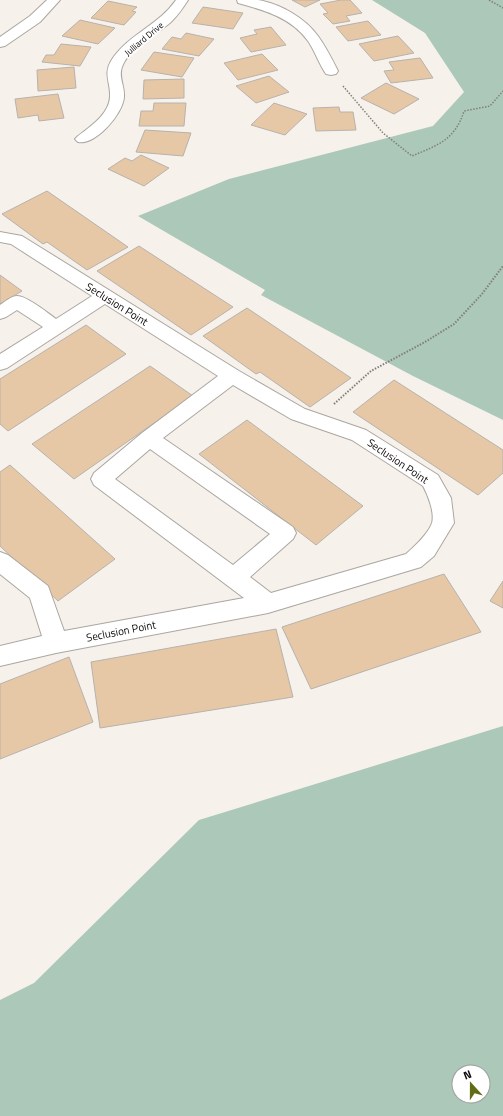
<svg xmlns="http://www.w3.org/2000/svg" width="503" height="1116" font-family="'Titillium Web',sans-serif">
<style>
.green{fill:#abc8b8;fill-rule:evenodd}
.building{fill:#e6c8a6;stroke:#b7b2ad}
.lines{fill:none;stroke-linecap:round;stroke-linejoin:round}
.minor-casing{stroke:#aba6a1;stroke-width:2}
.path-far1{stroke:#827f7b;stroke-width:1.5;stroke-dasharray:1.5 1.5;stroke-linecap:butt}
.path{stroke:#827f7b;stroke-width:2;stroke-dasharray:1.5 1.5;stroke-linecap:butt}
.minor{fill:#fff;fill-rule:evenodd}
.labels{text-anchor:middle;stroke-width:3.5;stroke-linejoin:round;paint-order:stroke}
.far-street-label{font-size:9px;fill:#0d0b09;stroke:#fff}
.street-label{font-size:11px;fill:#0d0b09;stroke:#fff}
</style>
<rect width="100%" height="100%" fill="#f6f1eb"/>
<!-- green -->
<g class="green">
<polygon points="372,0 503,0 503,420 413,376 261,295 265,290 138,216 229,179 433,126 464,92 425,33"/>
<path d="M503 726V1116H0V1000L34 983 199 820ZM459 1072H483V1096H459Z"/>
</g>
<!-- building -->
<g class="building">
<polygon points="292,0 320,0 305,7"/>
<polygon points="341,0 350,0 362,13 346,16 350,21 333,24 323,14 328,13 320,4"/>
<polygon points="108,1 137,7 132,11 136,12 124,25 91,18"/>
<polygon points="203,7 243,13 233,29 192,23"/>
<polygon points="80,20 115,28 98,44 62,36"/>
<polygon points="368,21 381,35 348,41 336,27"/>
<polygon points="271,27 286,45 251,52 240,38 257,34 254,30"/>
<polygon points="186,33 214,39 199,56 162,49 172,37 181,39"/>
<polygon points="398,36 414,53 374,61 359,44"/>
<polygon points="61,44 91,47 80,66 42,62 46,55 54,55"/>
<polygon points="154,52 194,58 182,77 141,70"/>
<polygon points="262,54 278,70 238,80 224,63"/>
<polygon points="420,58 433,78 391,83 384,71 394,70 389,62"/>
<polygon points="74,67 76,88 38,91 37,70"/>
<polygon points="269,76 289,92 256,103 236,86"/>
<polygon points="184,79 184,98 143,99 144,80"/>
<polygon points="386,83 419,99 394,114 361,98"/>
<polygon points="58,94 64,118 39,121 38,115 18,118 15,99"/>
<polygon points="154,103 186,103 184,126 139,126 141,111 153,111"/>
<polygon points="274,103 307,114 285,135 251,125"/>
<polygon points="339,107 340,112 353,112 356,130 316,131 313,108"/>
<polygon points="145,130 191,133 183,156 136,152"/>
<polygon points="141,155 169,168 144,186 108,169 125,158 132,161"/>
<polygon points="47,191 128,247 87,270 47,242 43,244 2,214"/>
<polygon points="139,246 233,307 191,335 97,271"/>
<polygon points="0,275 22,291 0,304"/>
<polygon points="247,308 351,378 310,407 260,372 256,374 203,336"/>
<polygon points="86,325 126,354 8,431 0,424 0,379"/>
<polygon points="150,366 193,396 74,479 32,444"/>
<polygon points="394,380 503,450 503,473 478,495 353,412"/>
<polygon points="247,420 363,506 316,545 199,454"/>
<polygon points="10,465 115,559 58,601 0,546 0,472"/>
<polygon points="444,574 481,632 311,689 282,627"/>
<polygon points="503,581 503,608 490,601"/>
<polygon points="276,629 293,697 100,728 91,662"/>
<polygon points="69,657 93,722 0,759 0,684"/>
</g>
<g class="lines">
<defs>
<g id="minor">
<polygon points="47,0 60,0 40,22 5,46 0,47 0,37 30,16"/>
<path d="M176 0H188C183 8 178 15 171 22 156 35 130 46 122 67 118 77 125 86 124 97 123 114 95 146 78 142L75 139 78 136C91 126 109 114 110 97 111 83 103 74 111 61 127 35 159 25 176 0Z"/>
<path d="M237 0C243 0 251 0 258 0 281 4 305 18 318 36 326 47 332 59 338 71L336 74 331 75 326 74C319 64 315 51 308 41 292 18 264 10 238 3Z"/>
<path d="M0 232 22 236 239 371 305 409 366 430 438 475 451 498 454 523 434 556 421 567 268 613 56 653 0 666V646L42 636 30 598 0 574V552L8 555 48 586 64 631 244 598 94 485 91 479 94 473 142 433 218 376 105 304 7 368 0 370V354L43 327 17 310 6 317 0 319V305C5 302 11 296 17 296 27 296 48 313 56 319L92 296 11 244 0 242ZM233 385 291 419 352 440 423 486C428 495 435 513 432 523 428 534 415 546 406 554L271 593 250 577 293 539 296 533 293 527 163 438ZM150 449 270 534 233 565 115 479Z"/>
</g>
</defs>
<!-- minor casing -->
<use href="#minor" class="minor-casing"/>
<!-- path-far1 -->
<g class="path-far1">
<polyline points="489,0 503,8"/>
<path d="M343 86 383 133 412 156C438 145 455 140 464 111L490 106 503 91"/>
</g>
<!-- path -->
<polyline class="path" points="334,404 371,371 425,342 454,324 482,294 503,266"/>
<!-- minor -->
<use href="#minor" class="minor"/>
</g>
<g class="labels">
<!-- far-street labels -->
<g class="far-street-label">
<text transform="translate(144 39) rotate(-40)" y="3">Julliard Drive</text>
</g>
<!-- street labels -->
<g class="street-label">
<text transform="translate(117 304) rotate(32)" y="4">Seclusion Point</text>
<text transform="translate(398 461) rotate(34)" y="4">Seclusion Point</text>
<text transform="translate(121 631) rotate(-11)" y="4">Seclusion Point</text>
</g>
</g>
<!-- north arrow -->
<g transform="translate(471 1084) rotate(339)"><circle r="19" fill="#ffffff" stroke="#9e9d9d"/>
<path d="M0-3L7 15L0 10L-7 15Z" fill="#616c14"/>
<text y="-6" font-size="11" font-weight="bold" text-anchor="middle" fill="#0d0b09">N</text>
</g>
</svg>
